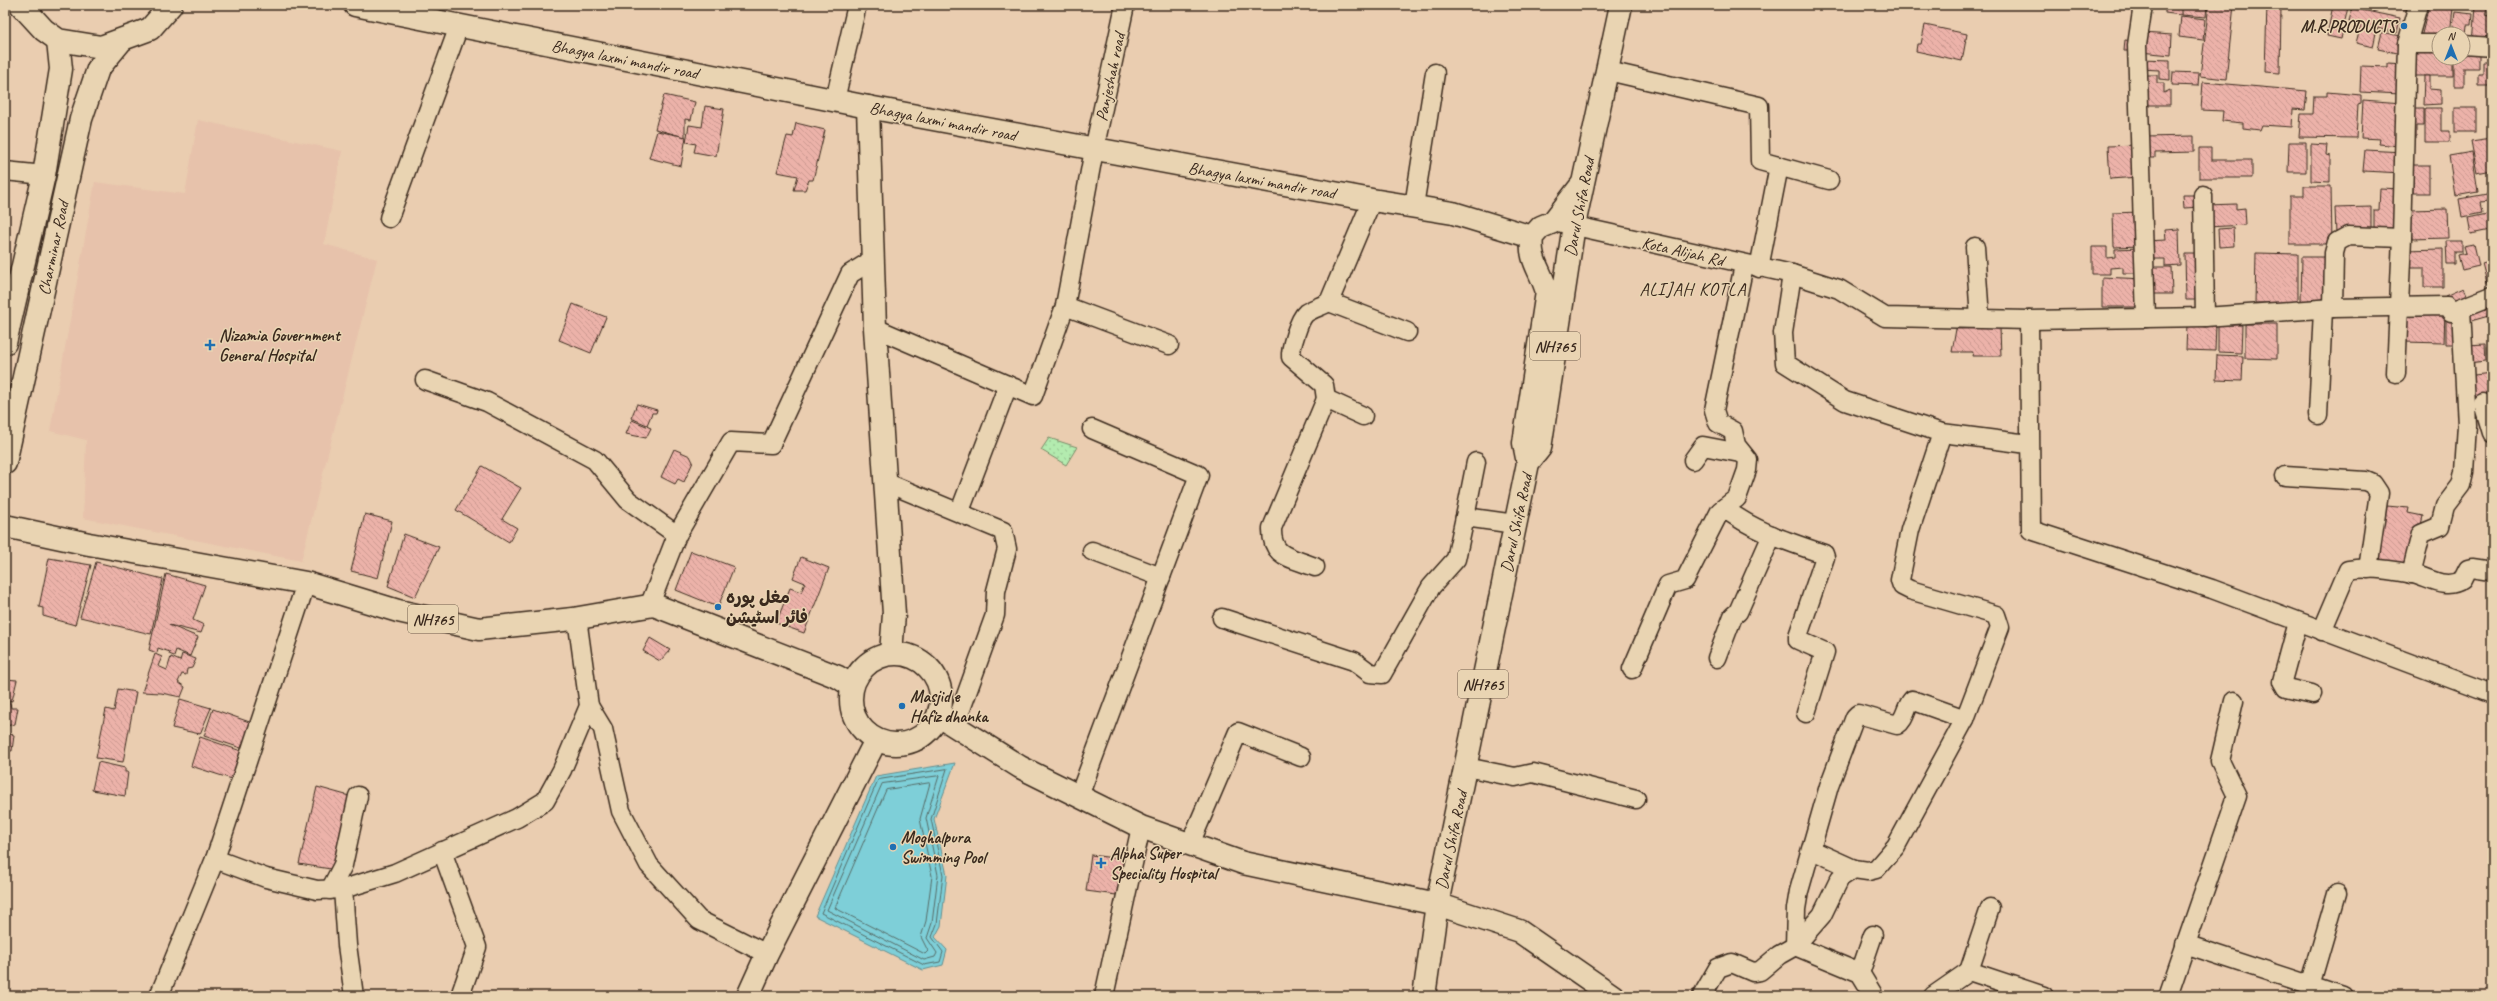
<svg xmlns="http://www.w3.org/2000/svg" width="2497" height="1001" font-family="Caveat,'Playpen Sans Arabic',sans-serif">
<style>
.built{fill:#e7c2ab}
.park{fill:url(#park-dots);stroke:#778a66}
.water{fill:#7ecfd8;stroke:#638d8e}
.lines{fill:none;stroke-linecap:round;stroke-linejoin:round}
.shore{stroke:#566c68;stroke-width:1}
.building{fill:url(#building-back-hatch);stroke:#3b2a1e}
.street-casing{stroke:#3b2a1e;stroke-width:21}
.secondary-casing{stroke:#3b2a1e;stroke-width:25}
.primary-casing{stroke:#3b2a1e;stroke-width:25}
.highway-casing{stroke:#3b2a1e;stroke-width:25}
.street{stroke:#e9d4b2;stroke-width:18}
.secondary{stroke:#e9d4b2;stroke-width:22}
.primary{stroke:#e9d4b2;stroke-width:22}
.highway{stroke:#e9d4b2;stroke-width:22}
.poi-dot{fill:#1f6fb2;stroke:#e9d4b2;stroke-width:1.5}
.labels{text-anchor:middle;stroke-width:3;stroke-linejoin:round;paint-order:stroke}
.shield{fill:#e9d4b2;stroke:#6f5d4a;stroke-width:1}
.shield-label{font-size:16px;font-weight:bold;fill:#3b2a1e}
.poi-label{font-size:17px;font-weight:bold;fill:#3b2a1e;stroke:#e9d4b2;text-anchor:start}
.street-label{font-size:17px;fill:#3b2a1e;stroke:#e9d4b2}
.neighbourhood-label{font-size:18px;letter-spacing:1px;fill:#3b2a1e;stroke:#e9d4b2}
</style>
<defs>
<pattern id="park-dots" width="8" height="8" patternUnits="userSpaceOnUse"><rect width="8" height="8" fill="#b3ebaf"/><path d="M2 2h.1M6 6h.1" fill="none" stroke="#9bca96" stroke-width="1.8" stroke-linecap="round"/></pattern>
<pattern id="building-back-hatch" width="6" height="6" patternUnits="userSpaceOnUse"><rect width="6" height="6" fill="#ecb2a9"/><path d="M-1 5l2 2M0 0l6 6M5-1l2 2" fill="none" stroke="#cb9991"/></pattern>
</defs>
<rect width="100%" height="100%" fill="#eacdb0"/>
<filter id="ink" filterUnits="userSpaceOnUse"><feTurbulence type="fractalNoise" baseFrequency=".025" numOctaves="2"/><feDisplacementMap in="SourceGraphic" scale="8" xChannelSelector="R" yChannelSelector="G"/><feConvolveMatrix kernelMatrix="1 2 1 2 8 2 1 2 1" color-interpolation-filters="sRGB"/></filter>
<g filter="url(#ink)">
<!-- built -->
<polygon class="built" points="198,120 342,151 324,244 377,259 301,561 83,518 86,440 50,431 95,182 185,194"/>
<!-- park -->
<polygon class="park" points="1049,438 1077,447 1066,465 1041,450"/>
<!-- water -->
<polygon class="water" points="955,763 934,819 947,875 941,926 935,937 947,950 943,965 923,970 815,916 876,776"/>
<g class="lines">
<!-- shore -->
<g class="shore">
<polygon points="947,769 931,819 943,875 937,924 932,937 943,952 940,962 924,965 821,913 878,780"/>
<polygon points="939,776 926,818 938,875 932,923 927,938 937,953 935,957 924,960 827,910 882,784"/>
<polygon points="930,783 920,819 932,876 926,921 921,937 928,951 925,954 835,908 886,790"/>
</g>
</g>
<!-- building -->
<g class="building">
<polygon points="111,5 125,5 119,9"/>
<polygon points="2165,5 2181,5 2181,15 2165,13"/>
<polygon points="2183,5 2207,5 2206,17 2182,15"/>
<polygon points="2209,5 2234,5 2226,79 2200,76"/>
<polygon points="2267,5 2281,5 2280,73 2265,72"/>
<polygon points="2333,5 2348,7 2341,39 2327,36"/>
<polygon points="2388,5 2416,5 2414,12"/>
<polygon points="2429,5 2453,8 2450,34 2439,34 2439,42 2420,42"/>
<polygon points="2476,6 2487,8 2485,15 2492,17 2488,43 2473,43"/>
<polygon points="2352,8 2400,18 2397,33 2377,28 2373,47 2356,43 2361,24 2349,22"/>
<polygon points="2455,12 2473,14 2472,25 2467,25 2465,43 2463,43 2463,34 2452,34"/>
<polygon points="2181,16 2205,19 2203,40 2179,37"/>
<polygon points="1925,25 1967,34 1962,61 1916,51 1917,44 1921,44"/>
<polygon points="2382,32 2405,37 2401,54 2378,49"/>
<polygon points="2142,33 2172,35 2171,55 2140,52"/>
<polygon points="2125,40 2134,41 2134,51 2124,51"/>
<polygon points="2413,46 2439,46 2439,58 2453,58 2453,76 2413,76"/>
<polygon points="2463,47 2479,47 2479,68 2464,68 2464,86 2454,86 2454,58 2463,58"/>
<polygon points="2142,59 2170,60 2170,80 2159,79 2159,70 2141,69"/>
<polygon points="2483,62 2492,62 2492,86 2478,86 2478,74 2483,74"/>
<polygon points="2388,63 2403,64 2401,94 2360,92 2361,66 2388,67"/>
<polygon points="2173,72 2199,73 2198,86 2172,85"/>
<polygon points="2146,75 2157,75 2157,83 2164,83 2164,93 2170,90 2170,105 2144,105 2144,92 2148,92 2148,88 2141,88"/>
<polygon points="2424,76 2429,76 2429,89 2441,90 2441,104 2423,105"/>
<polygon points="2203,82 2307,91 2305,110 2293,109 2292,127 2262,125 2260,130 2243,128 2243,123 2222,121 2223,111 2201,110"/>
<polygon points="2327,92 2361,95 2361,104 2358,105 2356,138 2299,137 2301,114 2313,114 2314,96 2327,96"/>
<polygon points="664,95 695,102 691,120 685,119 685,137 655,129"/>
<polygon points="2363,100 2402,103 2399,146 2379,144 2380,139 2361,138"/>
<polygon points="705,106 724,109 716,156 694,152 696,144 686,142 689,125 702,127"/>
<polygon points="2410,108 2424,108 2424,126 2416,126 2416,137 2410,137"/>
<polygon points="2425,108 2441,108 2441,131 2450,131 2450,142 2425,142"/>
<rect x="2455" y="108" width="21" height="24"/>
<polygon points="796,123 825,130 813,180 809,180 805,190 794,190 798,176 777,172 787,136 793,137"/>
<polygon points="657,131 686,137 681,166 649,158"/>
<polygon points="2194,136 2194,152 2155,153 2155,158 2144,158 2144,137"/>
<polygon points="2492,138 2492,170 2477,173 2471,141"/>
<polygon points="2289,142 2306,142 2306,172 2288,172"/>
<polygon points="2311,144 2327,145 2326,155 2330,156 2330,182 2311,181"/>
<polygon points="2137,145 2139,177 2110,179 2108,146"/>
<polygon points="2199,148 2211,148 2211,160 2252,160 2252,178 2199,178"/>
<polygon points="2365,150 2403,152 2402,173 2363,171"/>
<polygon points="2472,152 2478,192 2455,196 2449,156"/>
<rect x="2413" y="165" width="16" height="28"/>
<polygon points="2304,186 2331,186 2332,244 2290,244 2290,196 2304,196"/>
<polygon points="2380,188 2401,189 2400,235 2374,235 2374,210 2379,210"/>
<polygon points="2487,194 2488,201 2480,202 2482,213 2462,217 2459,199"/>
<polygon points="2183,195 2200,195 2201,207 2184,208"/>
<polygon points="2236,204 2236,209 2245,208 2246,225 2207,227 2206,205"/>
<polygon points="2371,207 2371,234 2336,234 2335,208"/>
<polygon points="2447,209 2448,238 2411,239 2410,210"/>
<polygon points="2139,212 2141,246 2114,247 2113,213"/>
<polygon points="2487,214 2490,230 2471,234 2468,218"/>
<polygon points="2233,228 2234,246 2219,247 2218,229"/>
<polygon points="2179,229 2180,265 2165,266 2165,259 2146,259 2146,241 2166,240 2165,230"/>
<polygon points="2446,241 2462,241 2462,252 2455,252 2455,264 2447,264"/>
<polygon points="2474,244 2479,266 2462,270 2458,255 2466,253 2464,246"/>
<polygon points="2092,247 2107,247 2107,258 2115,257 2115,249 2141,248 2142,273 2123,273 2123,267 2110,268 2110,274 2092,274"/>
<polygon points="2443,249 2443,287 2424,287 2424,268 2404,268 2404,250"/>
<polygon points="2256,253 2298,254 2298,303 2255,303"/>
<polygon points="2185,254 2202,254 2203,300 2186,300"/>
<polygon points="2302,257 2331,257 2331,299 2301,301"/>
<polygon points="2492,260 2492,282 2487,283 2482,263"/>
<polygon points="2147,267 2171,267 2172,294 2148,294"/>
<polygon points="2102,277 2144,279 2139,307 2102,307"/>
<polygon points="2463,288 2470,303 2451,311 2445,296"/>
<polygon points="2492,301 2492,315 2464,323 2464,310"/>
<polygon points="573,304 606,317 591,353 559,340"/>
<polygon points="2405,307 2445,308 2444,343 2404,342"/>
<polygon points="2446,315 2460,315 2461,344 2446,344"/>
<polygon points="2187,324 2216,324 2215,351 2186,350"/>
<polygon points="2245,324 2277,324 2277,359 2245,358"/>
<polygon points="2218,325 2242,325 2241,353 2218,352"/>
<polygon points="2000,328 2001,356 1972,356 1973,352 1952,352 1956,329"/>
<polygon points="2485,344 2486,361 2468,363 2467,345"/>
<polygon points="2217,355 2243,356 2242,381 2216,380"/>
<polygon points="2492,373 2492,384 2487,385 2489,400 2468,403 2465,376"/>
<polygon points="637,404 657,410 656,413 652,413 647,425 631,418"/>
<polygon points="632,420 651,428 646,438 626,434"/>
<polygon points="674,449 690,456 693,462 684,482 678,479 675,484 661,477"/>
<polygon points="482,466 521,488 502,519 517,528 509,542 456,510"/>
<polygon points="2387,506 2409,508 2408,513 2423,516 2421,525 2418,524 2411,566 2377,561"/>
<polygon points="365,514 392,521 378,578 351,571"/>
<polygon points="404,534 439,547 415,597 388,586"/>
<polygon points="691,551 734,567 718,607 676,590"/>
<polygon points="801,557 829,568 804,633 776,623 790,588 801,592 805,583 793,578"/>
<polygon points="49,558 91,565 75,625 43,616 43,608 39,607"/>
<polygon points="96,562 163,579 151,634 80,617"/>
<polygon points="166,574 205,585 193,620 204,625 201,633 169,625 198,637 190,656 176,650 174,656 169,654 170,652 158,648 157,653 149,650"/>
<polygon points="650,638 670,650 660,661 643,651"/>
<polygon points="155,654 162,657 158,666 167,670 171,657 180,661 182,654 196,659 192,668 187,669 186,675 182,674 178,682 185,687 181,697 161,693 142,692"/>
<polygon points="5,679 17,680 12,701 5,699"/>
<polygon points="118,689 136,692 123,762 96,758 106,709 114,711"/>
<polygon points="180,699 211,708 200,734 172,728"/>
<polygon points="5,702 10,703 11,708 18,708 15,724 6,726"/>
<polygon points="213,709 255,724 247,750 204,736"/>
<polygon points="5,733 14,735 12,751 5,750"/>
<polygon points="200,737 244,752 235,780 191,766"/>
<polygon points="98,762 125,768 125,772 128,772 125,796 92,790"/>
<polygon points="317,787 353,797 337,870 299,864"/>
<polygon points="1091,855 1129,860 1124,896 1086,891"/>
</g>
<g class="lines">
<defs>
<g id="street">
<polyline points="2143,5 2137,45 2146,318"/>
<polyline points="2407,44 2439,44"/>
<polyline points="2463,45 2492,47"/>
<polyline points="1608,71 1759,106 1760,161 1829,180"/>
<polyline points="835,100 857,5"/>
<polyline points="5,171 44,175"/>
<polyline points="2203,195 2205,317"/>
<polyline points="1372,200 1329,302 1407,332"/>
<polyline points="1414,206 1435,73"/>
<polyline points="389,218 459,26"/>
<polyline points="1562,223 1792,274 1839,289 1885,317 2029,320 2205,317 2333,308 2447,306 2451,312 2492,296"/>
<polyline points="1975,247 1980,318"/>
<polyline points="1759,268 1779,166"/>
<polyline points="1792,274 1783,333 1785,363 1845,401 1942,433 2028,444"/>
<path d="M1329 302C1322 306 1312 309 1306 313 1299 319 1290 349 1291 357L1324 385 1326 399 1363 416"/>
<polyline points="1065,306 1169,345"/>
<polyline points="2333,308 2334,253 2337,242 2348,236 2402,238"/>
<polyline points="2029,320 2031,530 2212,589 2492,694"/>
<polyline points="875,328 1033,396 1065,306 1094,150 1125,5"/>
<polyline points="2396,373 2402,238 2407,44 2418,5"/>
<polyline points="425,380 487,402 595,460 628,500 677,535"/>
<polyline points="2483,403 2492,433"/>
<polyline points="2318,415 2323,309"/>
<polyline points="1693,460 1703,446 1740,453"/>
<polyline points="2285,476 2366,481 2373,484 2379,493 2368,569"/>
<polyline points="885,482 1003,531 1007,549 996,591 995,615 955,726"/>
<path d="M1724 508C1753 531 1789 542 1824 554L1825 557 1798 636V640L1825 652 1806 713"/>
<polyline points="960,511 1008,385"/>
<polyline points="1465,517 1476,462"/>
<polyline points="1092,551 1161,577"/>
<path d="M1315 567C1291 557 1271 558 1272 528L1326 399"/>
<polyline points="2411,574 2421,534 2440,526 2445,506 2461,485 2464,472 2467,425 2461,309"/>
<polyline points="650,604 677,535 731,442 771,444 850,274 874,259"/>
<polyline points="1222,618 1354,661 1370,673 1382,674 1431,587 1456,559 1465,517 1515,524"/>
<polyline points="2298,622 2282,681 2286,688 2312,694"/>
<path d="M2322 631 2348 570C2368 566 2393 570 2413 574 2430 578 2446 591 2463 579L2468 569 2472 568 2492 571"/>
<polyline points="1717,658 1733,616 1738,612 1772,535"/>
<polyline points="1632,669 1668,585 1685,580 1720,511 1737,498 1747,470 1748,460 1736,445 1733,431 1718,423 1714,410 1744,265"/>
<polyline points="589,706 603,729 621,811 649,865 699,920 767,954"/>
<polyline points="1466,767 1515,777 1533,773 1636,799"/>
<polyline points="1079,796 1199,475 1092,429"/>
<polyline points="1190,844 1238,732 1301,757"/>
<polyline points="1812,850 1854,869"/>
<polyline points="442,851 477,947 460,996"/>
<polyline points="215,859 266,878 317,890 343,889 395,873 517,818 545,801 562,770 589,706 577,618"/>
<polyline points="343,889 347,945 354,996"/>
<polyline points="330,890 343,865 358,796"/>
<polyline points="2185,944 2343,996"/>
<polyline points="1969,971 1990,908"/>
<polyline points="1860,973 1873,935"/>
<polyline points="159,996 215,859 306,583"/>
<polyline points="1104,996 1141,827"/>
<polyline points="1702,996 1718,968 1732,963 1753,972 1760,971 1779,955 1795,946 1822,915 1840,878 1854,869 1868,871 1876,869 1896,846 1965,719 2000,627 1996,615 1910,590 1902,586 1900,580 1910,530 1942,433"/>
<path d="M1874 996 1860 973 1795 946 1796 909 1799 891 1829 786 1855 717 1858 714 1897 725C1906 719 1905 708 1912 700L1965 719"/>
<polyline points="1933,996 1969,971 2044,996"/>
<polyline points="2168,996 2237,796 2220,761 2234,701"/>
<polyline points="2307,996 2337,893"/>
</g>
<g id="secondary">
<polyline points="355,5 868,107 1372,200 1453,213 1532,237"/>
<polyline points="868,107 875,328 894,614 891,653"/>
<polyline points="1437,904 1519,931 1613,996"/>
<polyline points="748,996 767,954 876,740"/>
</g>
<g id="primary">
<polyline points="21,5 44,30 58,40 101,47 150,29 171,5"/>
<polyline points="5,343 44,175 61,69 58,40"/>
<polyline points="5,463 81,119 98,69 121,41"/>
<polyline points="5,526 89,544 306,583 398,611 479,629 573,619 654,605 838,677 852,686"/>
<circle cx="896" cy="699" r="45"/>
<polyline points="939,716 1020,767 1141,827 1243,863 1437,904"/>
</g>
<g id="highway">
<path d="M1528 463 1524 443 1547 292C1541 270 1529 261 1532 237L1541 227 1553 222 1580 187"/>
<polyline points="1424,996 1437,904 1528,463 1540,448 1574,225 1621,5"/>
</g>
</defs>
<!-- street casing -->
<use href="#street" class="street-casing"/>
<!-- secondary casing -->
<use href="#secondary" class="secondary-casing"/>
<!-- primary casing -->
<use href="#primary" class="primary-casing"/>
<!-- highway casing -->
<use href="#highway" class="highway-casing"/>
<!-- street -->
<use href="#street" class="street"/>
<!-- secondary -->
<use href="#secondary" class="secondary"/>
<!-- primary -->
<use href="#primary" class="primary"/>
<!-- highway -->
<use href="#highway" class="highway"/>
</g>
</g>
<!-- markers -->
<g class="poi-dot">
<circle cx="2404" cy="26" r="4"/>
<path d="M208 339h4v4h4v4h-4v4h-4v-4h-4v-4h4z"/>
<circle cx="718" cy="607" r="4"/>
<circle cx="902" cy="706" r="4"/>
<circle cx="893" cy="847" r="4"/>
<path d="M1099 857h4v4h4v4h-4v4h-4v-4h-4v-4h4z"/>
</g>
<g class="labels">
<!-- shield labels -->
<g class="shield">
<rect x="1530" y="332" width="50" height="28" rx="3"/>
<rect x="408" y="605" width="50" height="28" rx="3"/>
<rect x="1458" y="670" width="50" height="28" rx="3"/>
</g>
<g class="shield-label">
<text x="1555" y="352">NH765</text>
<text x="433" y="625">NH765</text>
<text x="1483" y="690">NH765</text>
</g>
<!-- poi labels -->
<g class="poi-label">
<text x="2396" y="32" text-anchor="end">M.R.PRODUCTS</text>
<text x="219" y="341">Nizamia Government<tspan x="219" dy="20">General Hospital</tspan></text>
<text x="726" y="603">مغل پورہ<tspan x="726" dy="20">فائر اسٹیشن</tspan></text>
<text x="910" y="702">Masjid e<tspan x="910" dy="20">Hafiz dhanka</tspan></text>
<text x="901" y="843">Moghalpura<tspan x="901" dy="20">Swimming Pool</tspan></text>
<text x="1110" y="859">Alpha Super<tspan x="1110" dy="20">Speciality Hospital</tspan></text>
</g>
<!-- street labels -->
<g class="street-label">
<text transform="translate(625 59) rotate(11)" y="6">Bhagya laxmi mandir road</text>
<text transform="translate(1110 77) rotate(-78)" y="6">Panjeshah road</text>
<text transform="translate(943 121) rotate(11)" y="6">Bhagya laxmi mandir road</text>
<text transform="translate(1262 180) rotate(10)" y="6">Bhagya laxmi mandir road</text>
<text transform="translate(1579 207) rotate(-79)" y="6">Darul Shifa Road</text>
<text transform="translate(53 248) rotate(-78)" y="6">Charminar Road</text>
<text transform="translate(1683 251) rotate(13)" y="6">Kota Alijah Rd</text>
<text transform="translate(1516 523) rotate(-78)" y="6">Darul Shifa Road</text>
<text transform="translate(1451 840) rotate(-78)" y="6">Darul Shifa Road</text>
</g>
<!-- neighbourhood labels -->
<g class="neighbourhood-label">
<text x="1693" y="295">ALIJAH KOTLA</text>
</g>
</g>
<!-- margin -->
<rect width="2497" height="1001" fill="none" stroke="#e9d4b2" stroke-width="20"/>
<rect x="10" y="10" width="2477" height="981" fill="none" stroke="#3b2a1e" stroke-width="1.5" filter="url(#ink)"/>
<!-- north arrow -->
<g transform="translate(2451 46)"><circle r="19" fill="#e9d4b2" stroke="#a39077"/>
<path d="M0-3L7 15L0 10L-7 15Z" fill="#1f6fb2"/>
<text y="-6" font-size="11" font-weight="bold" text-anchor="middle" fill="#3b2a1e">N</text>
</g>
</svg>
